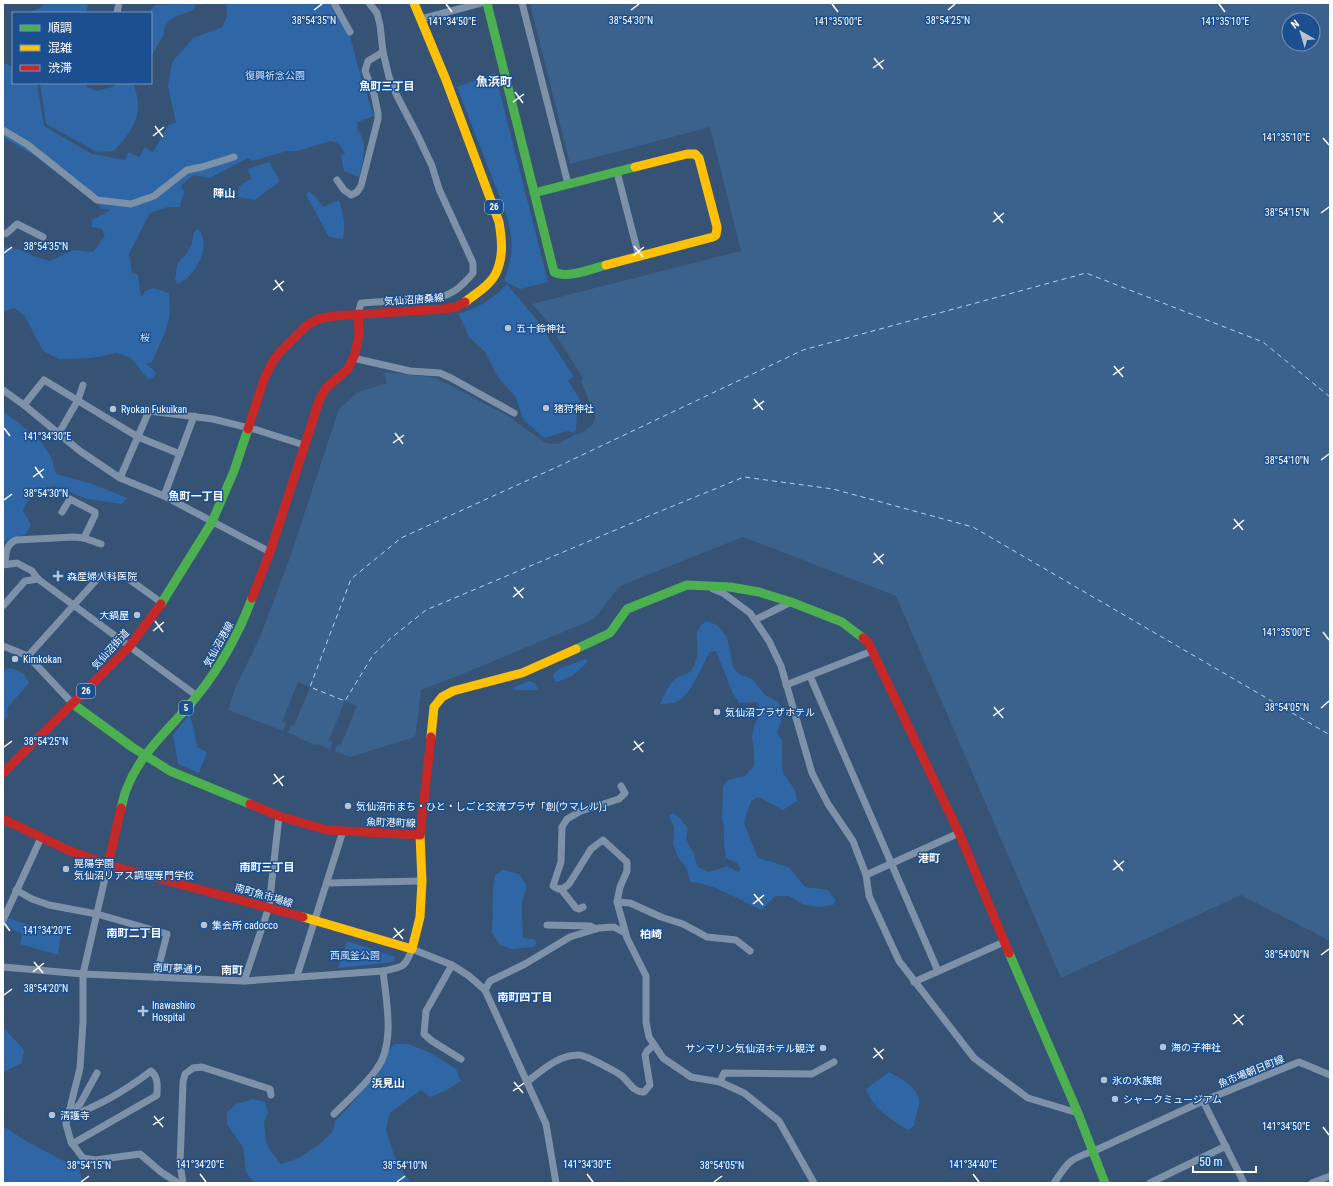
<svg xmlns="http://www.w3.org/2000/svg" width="1333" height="1186" font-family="'Roboto Condensed','Noto Sans JP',sans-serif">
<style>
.green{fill:#2f66a5}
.water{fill:#3b618d;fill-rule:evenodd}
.pier{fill:#365274}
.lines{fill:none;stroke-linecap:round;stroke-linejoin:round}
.ferry{stroke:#b5d3f5;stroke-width:1;stroke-dasharray:5 4;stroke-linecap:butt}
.street{stroke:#7d92a8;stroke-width:7}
.fast{stroke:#4caf50;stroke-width:9}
.slow{stroke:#ffc107;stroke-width:9}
.jam{stroke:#c62828;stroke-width:9}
.ticks{fill:none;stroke:#fff;stroke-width:1.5}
.poi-dot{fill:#b9c2ce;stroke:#1b4f8f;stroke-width:1.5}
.labels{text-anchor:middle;stroke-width:3;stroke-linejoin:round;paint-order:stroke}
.shield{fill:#1b4f8f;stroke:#bbcadd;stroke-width:1}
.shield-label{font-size:9px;font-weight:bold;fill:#fff}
.park-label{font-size:10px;fill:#cfe3fa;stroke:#1b4f8f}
.street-label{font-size:10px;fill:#fff;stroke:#1b4f8f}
.poi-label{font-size:10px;fill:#fff;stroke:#1b4f8f;text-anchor:start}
.neighbourhood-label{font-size:11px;font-weight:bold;fill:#fff;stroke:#1b4f8f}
.quarter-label{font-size:12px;font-weight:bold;fill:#fff;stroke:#1b4f8f}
.ticks-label{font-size:10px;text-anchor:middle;fill:#fff;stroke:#1b4f8f;stroke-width:3;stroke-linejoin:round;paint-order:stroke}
</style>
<rect width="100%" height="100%" fill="#365274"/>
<!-- green -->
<g class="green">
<polygon points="46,3 88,3 87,11 83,13 26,13 40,8"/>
<polygon points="167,3 197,3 192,11 176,16 169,21 165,26 163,36 151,56 151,13 147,13 156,5 166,5"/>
<path d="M226 3H329L350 36 358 67 374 116 358 122 357 129C369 144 363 159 359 177L344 171 341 157 345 153 339 144 331 141 297 151H287L252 161 248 158 210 178 193 175 181 186 184 192 180 207H168L150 213 129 254 132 273 138 275 141 297 145 291 153 288 169 293C170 305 170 319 166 330 162 341 156 351 152 362L146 364 153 369 156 374 153 378 148 379 131 358 117 353 92 358 59 359 43 351 24 315 14 308 3 312V247L18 249 36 257 50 261 73 250 93 252 105 235 102 229 92 227V220L111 210 103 209 35 156 3 137V62L13 67V83H37L44 126 92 154 125 160 128 152 139 157 145 147 153 152 169 124 176 123 168 86 172 62 193 38 222 27 227 17Z"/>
<path d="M495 73 548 282 520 289 504 281C513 255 514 243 507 216L457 87Z"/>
<path d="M40 83H86L88 88 97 91 112 87 118 83H133C145 113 134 129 114 151L97 152 46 124Z"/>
<polygon points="269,162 280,181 255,200 238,197 239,186 252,178 247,169"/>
<path d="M308 191 316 197 323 207 339 200C343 213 346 226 343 239L329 237 306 195Z"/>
<path d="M198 229C213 245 195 277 178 284L175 280 177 264 187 253 192 243 194 232Z"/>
<path d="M507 284 537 320 574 377 568 380 580 400 577 414 576 430 574 433 568 431 544 438 525 421 521 414 516 398 498 377 485 352 469 337 462 321 458 314C477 309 494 298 507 284Z"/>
<path d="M3 411C19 424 40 437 50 455 53 461 54 468 56 474L93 484 127 498 122 504 87 499 54 486 39 489 25 505 23 511 31 525 26 534 3 542Z"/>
<path d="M707 621 717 625 727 637 733 667 739 674 752 679 765 695 777 701 783 709 781 722 777 733 782 740V762L783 773 795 790 797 801 783 810 758 797 751 801 744 823 758 858 789 867 805 887 828 890 836 901 833 905 819 907 802 904 789 896H775L762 910C739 900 715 884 690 882L686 866 679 859 673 845 674 827 669 816 673 813 680 818 688 829 686 838 690 848 694 853 697 866 708 872 728 866 738 872 741 869 737 863 726 858 724 844V827L722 819 723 786 728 780 745 776 754 766V749L752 736 754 726 760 715 758 702 739 703 732 692 716 651 710 652C702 665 691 695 678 701 673 704 666 704 660 704 664 697 667 688 672 682 682 671 691 679 696 660 701 644 689 631 707 621Z"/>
<polygon points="586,659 588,662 572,676 557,682 555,681 553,675 560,668"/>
<polygon points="11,668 23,673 29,683 8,707 7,711 8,716 3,721 3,670"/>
<polygon points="529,681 535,683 538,689 535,690 516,690 512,688"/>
<polygon points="188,716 191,718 197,747 207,752 199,773 178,764 173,735"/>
<polygon points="503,870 519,874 527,886 522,902 522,921 523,938 534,939 537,943 533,947 512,949 500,945 492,933 493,891 495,875"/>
<polygon points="8,918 61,935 58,955 20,944 22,934 5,925"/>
<polygon points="347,941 395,957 394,962 338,968"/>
<polygon points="3,1027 24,1050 22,1063 3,1072"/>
<polygon points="394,1044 408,1044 429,1052 456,1069 461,1081 447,1090 430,1097 421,1090 390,1113 386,1130 395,1158 403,1172 411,1183 254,1183 246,1172 243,1147 227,1124 227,1112 236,1104 253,1099 265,1102 268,1113 264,1122 266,1143 272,1153 281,1164 299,1158 321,1143 333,1131 335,1121 348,1108 370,1081 380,1072 387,1053"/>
<path d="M889 1072C900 1078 922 1089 919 1105 917 1112 915 1118 914 1126L908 1130C890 1118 875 1111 866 1089Z"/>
<polygon points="3,1126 26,1141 79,1169 83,1183 3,1183"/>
</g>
<!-- water -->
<path class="water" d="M530 3H1330V941L1241 895 1061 978 896 596 743 537 620 586 594 619 458 676 421 690 415 737 350 757 317 744 315 745 299 738V737L228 710 236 686 260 637 289 560 339 409 358 392 387 383 384 373 388 372 436 378 508 416 546 443 558 444 574 435 582 433 592 425 595 419V409L590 403 581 381 583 378 546 320 532 304 741 251 710 127 570 164ZM1289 20H1313V44H1289Z"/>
<!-- pier -->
<g class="pier">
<polygon points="298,682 310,687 294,726 291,725 288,732 283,731 286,723 282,722"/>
<polygon points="345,701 357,706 341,745 338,744 335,751 330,749 333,742 329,740"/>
</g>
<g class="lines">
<!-- ferry -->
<polyline class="ferry" points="1330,397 1263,342 1086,273 803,350 559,466 401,538 351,579 310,687 345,701 373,655 391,638 426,610 651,515 744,477 833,489 973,527 1330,735"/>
<!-- street -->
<g class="street">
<polyline points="334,3 350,32"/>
<polyline points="522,3 568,184"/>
<polyline points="117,13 119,3"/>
<polyline points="421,19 481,3"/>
<polyline points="3,130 28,145 97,200 131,204 154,196 187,170 202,167 234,157"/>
<polyline points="617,172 639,257"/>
<polyline points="337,180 344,190 351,195 357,192 361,186 378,119 378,113 374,94 365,71 368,61 383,52"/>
<polyline points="3,234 7,233 17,224 43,237"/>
<path d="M358 314 361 303 438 298C455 293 462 286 473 273V263L439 189 432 166 418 136 397 96 389 77 383 52 380 25 377 13 369 3"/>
<polyline points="353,358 410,371 440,373 451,378 514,413"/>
<polyline points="3,390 24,405 80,451 120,478 164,496 270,552"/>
<polyline points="24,405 44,380 138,437 180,454"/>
<polyline points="59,433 78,400 83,385"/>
<polyline points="120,478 149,411 213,419 257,430 304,445"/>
<polyline points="164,496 194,416"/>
<polyline points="62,512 70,499 95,512 95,515 84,538"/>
<path d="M5 564C6 554 5 545 16 540L74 537 84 538 101 544"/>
<polyline points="3,565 17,563 32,571 38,579 197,696"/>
<polyline points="713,589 723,593 750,613 769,641 781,666 812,773 828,804 853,841 866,875 869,896 899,961 974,1058 1028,1098 1078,1113"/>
<polyline points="3,606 25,581 38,579"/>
<polyline points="755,620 791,602"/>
<polyline points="3,646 28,656 73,704"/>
<polyline points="28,656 99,577 110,574 123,575 162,603"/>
<polyline points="810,676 938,971"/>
<polyline points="786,685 872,651"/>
<polyline points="621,786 625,793 619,799 581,811 567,819 562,827 561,862 553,886 558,889 564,888 569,884 591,849 603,840 627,862 627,871 620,887 617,902 627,938 646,976 646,1022 649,1037 663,1058 691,1077 720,1082 744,1093 779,1121 814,1183"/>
<polyline points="108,865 83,974 83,1022 80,1068 66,1124 71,1142 83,1158 95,1160 140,1154 161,1172 178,1183"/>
<polyline points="866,875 959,833"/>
<polyline points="327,883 422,881"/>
<polyline points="561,889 576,908 579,909 583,907"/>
<polyline points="16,890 32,899 49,905 97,914 167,934 156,977"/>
<polyline points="617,902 630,903 661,917 683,924 707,937 736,940 750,951"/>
<polyline points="3,920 41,838"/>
<polyline points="547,925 590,926 596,929"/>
<polyline points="452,965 426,1011 424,1034 432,1041 461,1059"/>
<path d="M3 967 83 974 244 981 383 971C403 967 405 968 412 949L452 965 469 976 485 990 546 1124 556 1183"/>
<polyline points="297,976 343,831"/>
<polyline points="244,981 269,907 279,816"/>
<polyline points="914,982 1004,942"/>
<polyline points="485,990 490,981 525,964 570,937 599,928 614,927 625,933"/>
<path d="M527 1082C541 1071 558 1055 578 1055 585 1055 594 1061 601 1064 608 1068 616 1071 622 1076 629 1082 634 1093 644 1092L650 1085 645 1055 647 1051 654 1045"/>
<polyline points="720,1082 724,1073 812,1074 834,1062"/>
<polyline points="1203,1101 1244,1183"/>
<polyline points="70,1114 80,1104 97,1073"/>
<path d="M334 1114C348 1100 365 1085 376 1070 396 1044 386 1000 383 971"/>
<path d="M67 1117C98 1107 125 1091 151 1071 159 1078 157 1086 157 1095L154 1097 72 1144"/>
<polyline points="183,1183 180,1164 183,1082 185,1074 193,1068 202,1067 270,1089 271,1095"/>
<path d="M1054 1183C1068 1162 1069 1159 1094 1151L1203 1101 1299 1062 1330 1075"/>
<polyline points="1150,1183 1226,1146"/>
<polyline points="1312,1183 1330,1176"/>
</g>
<!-- fast -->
<g class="fast">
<path d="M487 3 554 272C566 279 592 269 606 265"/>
<polyline points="534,193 635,167"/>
<polyline points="161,604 212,522 234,471 248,429"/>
<polyline points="576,649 610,633 627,609 687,585 730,587 759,592 791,602 842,622 863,638"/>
<polyline points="73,704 132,747 170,771 250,804"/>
<path d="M121 808C123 802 124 794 127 788 141 751 173 726 197 696 221 666 239 633 252 598"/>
<polyline points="1009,953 1078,1113 1105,1183"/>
</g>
<!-- slow -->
<g class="slow">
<path d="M414 3 446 80 499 222C502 240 504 258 495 275 489 286 475 294 465 302"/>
<polyline points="606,265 713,237 716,235 717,227 699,158 695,154 687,154 635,167"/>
<polyline points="431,737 434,707 442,697 453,691 522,673 576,649"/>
<polyline points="303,917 412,949 420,917 422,881 420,835"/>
</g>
<!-- jam -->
<g class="jam">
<polyline points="248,429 264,379 273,361 280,352 306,326 318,319 334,316 444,309 456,307 465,302"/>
<polyline points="252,598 270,552 320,398 326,388 348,369 355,354 359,334 358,314"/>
<polyline points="863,638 868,642 959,833 1009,953"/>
<polyline points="3,773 129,647 161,604"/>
<polyline points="250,804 279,816 327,830 420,835 431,737"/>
<polyline points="3,819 68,850 108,865 121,808"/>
<polyline points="108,865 303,917"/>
</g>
</g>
<!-- ticks -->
<path class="ticks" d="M446 4 452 12M832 4 838 12M1219 4 1225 12M314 10 322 4M631 10 639 4M948 10 955 4M874 58 883 69M873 68 884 60M515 92 523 103M513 102 524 94M155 126 163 137M153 136 164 127M1323 138 1329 145M994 212 1003 223M1321 213 1329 207M993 222 1004 213M634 246 643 257M4 253 12 247M633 256 644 247M275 280 283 291M273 290 284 281M1114 366 1123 377M1113 375 1124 367M754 399 763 410M753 409 764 401M4 428 10 436M395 433 403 444M393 443 404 435M1321 460 1329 454M35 467 43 478M33 477 44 469M4 500 12 494M1234 519 1243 530M1233 529 1244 520M874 553 883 564M873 563 884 554M514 587 523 598M513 597 524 588M155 621 163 632M153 631 164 622M1323 632 1329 640M994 707 1003 718M1321 708 1329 701M993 716 1004 708M634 741 643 752M4 747 12 741M633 750 644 742M274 774 283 786M273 784 284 776M1114 860 1123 871M1113 870 1124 861M754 894 763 905M753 904 764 895M4 923 10 931M394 928 403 939M393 938 404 929M1321 955 1329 949M34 962 43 973M33 972 44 963M4 995 12 989M1234 1014 1243 1025M1233 1024 1244 1015M874 1048 883 1059M873 1058 884 1049M514 1082 523 1093M513 1091 524 1083M154 1116 163 1127M153 1125 164 1117M1323 1127 1329 1135M200 1174 206 1182M587 1174 593 1182M973 1174 979 1182M81 1182 89 1176M397 1182 405 1176M714 1182 722 1176"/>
<!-- markers -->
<g class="poi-dot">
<circle cx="508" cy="328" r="4"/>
<circle cx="546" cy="408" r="4"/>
<circle cx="113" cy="409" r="4"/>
<path d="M56 570h4v4h4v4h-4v4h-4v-4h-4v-4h4z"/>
<circle cx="137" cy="615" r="4"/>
<circle cx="15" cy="659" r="4"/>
<circle cx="717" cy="712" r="4"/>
<circle cx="348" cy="806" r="4"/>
<circle cx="66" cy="869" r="4"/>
<circle cx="204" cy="925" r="4"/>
<path d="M141 1005h4v4h4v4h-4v4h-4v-4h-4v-4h4z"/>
<circle cx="1163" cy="1047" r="4"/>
<circle cx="823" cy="1048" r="4"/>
<circle cx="1104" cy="1080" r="4"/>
<circle cx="1115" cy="1099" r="4"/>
<circle cx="52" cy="1115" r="4"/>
</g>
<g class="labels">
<!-- shield labels -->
<g class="shield">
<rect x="485" y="200" width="18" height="14" rx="3"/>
<rect x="77" y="684" width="18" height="14" rx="3"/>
<rect x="179" y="701" width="14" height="14" rx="3"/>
</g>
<g class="shield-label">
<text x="494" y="210">26</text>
<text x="86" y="694">26</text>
<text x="186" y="711">5</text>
</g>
<!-- park labels -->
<g class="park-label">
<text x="275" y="79">復興祈念公園</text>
<text x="145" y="341">桜</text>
<text x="355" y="959">西風釜公園</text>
</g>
<!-- street labels -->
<g class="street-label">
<text transform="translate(414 299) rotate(-4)" y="4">気仙沼唐桑線</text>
<text transform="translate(218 644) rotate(-61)" y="4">気仙沼港線</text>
<text transform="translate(110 649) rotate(-48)" y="4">気仙沼街道</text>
<text transform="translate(391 822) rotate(2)" y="4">魚町港町線</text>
<text transform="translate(264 895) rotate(16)" y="4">南町魚市場線</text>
<text transform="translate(178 968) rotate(3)" y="4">南町夢通り</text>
<text transform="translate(1251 1071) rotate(-22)" y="4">魚市場朝日町線</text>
</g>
<!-- poi labels -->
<g class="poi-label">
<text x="516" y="332">五十鈴神社</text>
<text x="554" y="412">猪狩神社</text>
<text x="121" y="413">Ryokan Fukuikan</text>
<text x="67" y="580">森産婦人科医院</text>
<text x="129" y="619" text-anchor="end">大鍋屋</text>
<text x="23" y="663">Kimkokan</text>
<text x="725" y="716">気仙沼プラザホテル</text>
<text x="356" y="810">気仙沼市まち・ひと・しごと交流プラザ「創(ウマレル)」</text>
<text x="74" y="867">晃陽学園<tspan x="74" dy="12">気仙沼リアス調理専門学校</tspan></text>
<text x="212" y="929">集会所 cadocco</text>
<text x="152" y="1009">Inawashiro<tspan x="152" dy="12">Hospital</tspan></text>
<text x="1171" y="1051">海の子神社</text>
<text x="815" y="1052" text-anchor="end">サンマリン気仙沼ホテル観洋</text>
<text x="1112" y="1084">氷の水族館</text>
<text x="1123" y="1103">シャークミュージアム</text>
<text x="60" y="1119">清護寺</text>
</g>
<!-- neighbourhood labels -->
<g class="neighbourhood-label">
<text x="387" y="90">魚町三丁目</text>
<text x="224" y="197">陣山</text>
<text x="196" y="500">魚町一丁目</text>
<text x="929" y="862">港町</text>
<text x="267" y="871">南町三丁目</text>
<text x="134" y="937">南町二丁目</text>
<text x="651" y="938">柏崎</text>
<text x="232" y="974">南町</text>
<text x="525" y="1001">南町四丁目</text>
<text x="388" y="1087">浜見山</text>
</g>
<!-- quarter labels -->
<g class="quarter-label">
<text x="494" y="86">魚浜町</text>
</g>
</g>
<g class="ticks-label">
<text x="314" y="24">38°54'35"N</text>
<text x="631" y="24">38°54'30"N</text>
<text x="948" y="24">38°54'25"N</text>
<text x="452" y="25">141°34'50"E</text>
<text x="838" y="25">141°35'00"E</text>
<text x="1225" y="25">141°35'10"E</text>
<text x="1286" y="141">141°35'10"E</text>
<text x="1287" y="216">38°54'15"N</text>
<text x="46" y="250">38°54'35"N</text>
<text x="47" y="440">141°34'30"E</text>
<text x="1287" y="464">38°54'10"N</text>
<text x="46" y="497">38°54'30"N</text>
<text x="1286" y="636">141°35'00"E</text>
<text x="1287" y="711">38°54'05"N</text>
<text x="46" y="745">38°54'25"N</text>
<text x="47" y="934">141°34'20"E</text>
<text x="1287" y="958">38°54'00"N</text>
<text x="46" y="992">38°54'20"N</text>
<text x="1286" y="1130">141°34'50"E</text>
<text x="200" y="1168">141°34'20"E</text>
<text x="587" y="1168">141°34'30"E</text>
<text x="973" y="1168">141°34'40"E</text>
<text x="89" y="1169">38°54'15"N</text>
<text x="405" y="1169">38°54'10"N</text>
<text x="722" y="1169">38°54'05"N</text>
</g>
<!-- border -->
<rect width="1333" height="1186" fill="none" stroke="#ffffff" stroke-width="8"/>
<!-- legend -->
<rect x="12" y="12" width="140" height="72" fill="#1b4f8f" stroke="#7695bc"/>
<rect x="20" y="25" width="20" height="6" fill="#4caf50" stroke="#7695bc"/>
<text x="48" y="32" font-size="12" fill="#ffffff">順調</text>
<rect x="20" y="45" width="20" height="6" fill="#ffc107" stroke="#7695bc"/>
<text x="48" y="52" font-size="12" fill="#ffffff">混雑</text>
<rect x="20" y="65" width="20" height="6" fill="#c62828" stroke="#7695bc"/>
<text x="48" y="72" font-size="12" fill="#ffffff">渋滞</text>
<!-- north arrow -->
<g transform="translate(1301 32) rotate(322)"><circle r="19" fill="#1b4f8f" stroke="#7695bc"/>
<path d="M0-3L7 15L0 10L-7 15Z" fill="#b9c2ce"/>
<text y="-6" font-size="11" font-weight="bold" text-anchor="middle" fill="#ffffff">N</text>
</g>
<!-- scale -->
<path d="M1193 1166v6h63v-6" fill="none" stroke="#ffffff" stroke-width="2"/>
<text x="1199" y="1166" font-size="12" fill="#ffffff" stroke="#1b4f8f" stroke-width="3" paint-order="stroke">50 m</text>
</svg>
